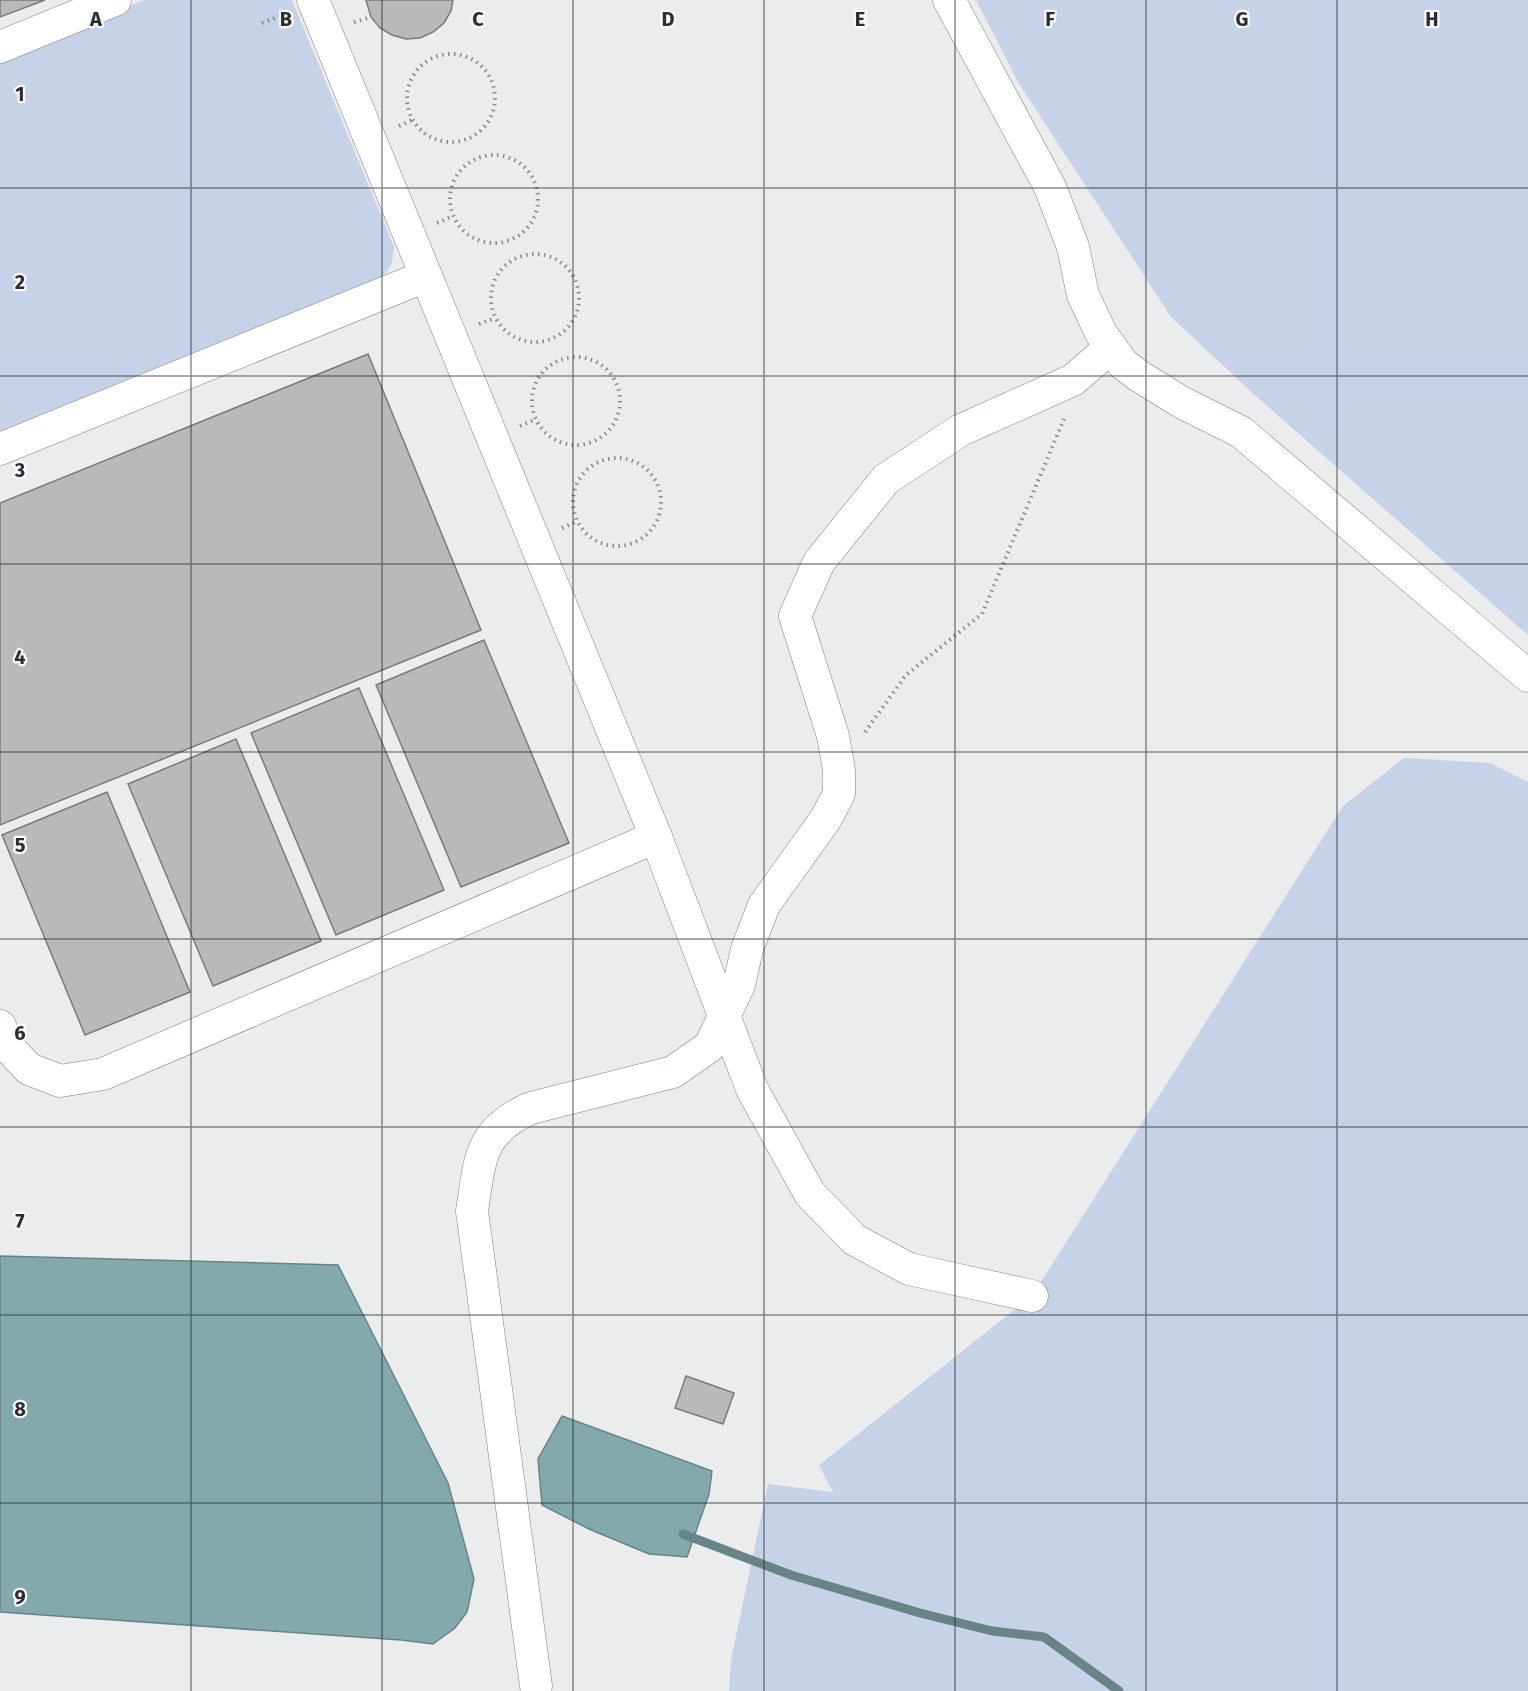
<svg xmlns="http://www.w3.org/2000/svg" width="1528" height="1691" font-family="'Fira Sans',sans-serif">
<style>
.green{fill:#c5d2e8}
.water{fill:#83a9ac;stroke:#698486;stroke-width:1.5}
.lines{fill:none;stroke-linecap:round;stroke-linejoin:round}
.stream{stroke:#698486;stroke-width:9}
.building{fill:#bbb9b7;stroke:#7b7a77;stroke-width:1.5}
.minor-casing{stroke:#7d7e80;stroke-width:33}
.path{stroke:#87888a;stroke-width:4;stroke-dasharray:1.5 4.5;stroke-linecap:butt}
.minor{stroke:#fff;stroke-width:32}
.grid{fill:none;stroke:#2d2d2e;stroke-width:1.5;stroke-opacity:0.55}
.grid-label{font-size:20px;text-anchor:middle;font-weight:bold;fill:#2d2d2e;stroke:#f8f9fc;stroke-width:4.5;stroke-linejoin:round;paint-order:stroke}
</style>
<rect width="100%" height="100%" fill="#eaecee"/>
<!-- green -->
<g class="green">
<path d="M144 0H292L394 247C393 268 388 272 372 286L0 439V59Z"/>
<polygon points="976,0 1528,0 1528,635 1258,398 1171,317 1018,82"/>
<polygon points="1404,758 1490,763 1528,782 1528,1691 729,1691 731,1660 768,1484 833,1492 819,1465 1032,1296 1343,806"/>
</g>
<!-- water -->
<g class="water">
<polygon points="0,1256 338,1265 448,1483 474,1579 467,1612 455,1628 433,1644 401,1640 0,1612"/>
<polygon points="562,1416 712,1471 709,1494 687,1557 649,1554 589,1529 542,1505 538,1459"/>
</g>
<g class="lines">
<!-- stream -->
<polyline class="stream" points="683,1534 791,1575 920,1613 992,1631 1044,1637 1119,1691"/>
</g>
<!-- building -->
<g class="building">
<polygon points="0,0 45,0 0,17"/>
<polygon points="366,0 453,0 451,11 444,23 433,32 420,38 406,39 392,35 380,28 371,17"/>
<polygon points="368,354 481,630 0,825 0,503"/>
<polygon points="484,640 569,843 461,887 376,685"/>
<polygon points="359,688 444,890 336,935 251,733"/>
<polygon points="236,739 321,941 213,986 128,784"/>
<polygon points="107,792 190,992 85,1035 2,835"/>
<polygon points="686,1376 734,1393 723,1424 675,1408"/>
</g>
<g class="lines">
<defs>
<g id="minor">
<polyline points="949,0 1050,187 1073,247 1083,295 1101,333 1123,364 1139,376 1181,402 1241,432 1528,676"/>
<polyline points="0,47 115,0"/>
<polyline points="0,449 426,276"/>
<polyline points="656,837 752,1089 810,1194 855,1240 909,1269 1032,1296"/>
<polyline points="0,1026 9,1048 29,1069 60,1081 103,1074 656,837 313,0"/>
<path d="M536 1686 472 1211C480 1161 478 1131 531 1108L673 1072 710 1046 739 985 747 949 764 905 825 820 839 794V770L833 736 795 616 819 562 886 479 961 430 1073 380 1111 347"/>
</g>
</defs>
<!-- minor casing -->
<use href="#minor" class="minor-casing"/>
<!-- path -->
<g class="path">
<polyline points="354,22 371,17"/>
<polyline points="262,23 286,14"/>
<circle cx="451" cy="98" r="44"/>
<polyline points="399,126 412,120"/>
<circle cx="494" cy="199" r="44"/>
<polyline points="437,223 453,216"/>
<circle cx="535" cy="298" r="44"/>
<polyline points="479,324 495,318"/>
<circle cx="576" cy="401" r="44"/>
<polyline points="520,426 536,419"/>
<circle cx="617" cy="502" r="44"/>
<polyline points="562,528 578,521"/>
<polyline points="865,732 906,675 982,614 1064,419"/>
</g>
<!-- minor -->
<use href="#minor" class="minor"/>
</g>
<!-- grid -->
<path class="grid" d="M191 0V1691M382 0V1691M573 0V1691M764 0V1691M955 0V1691M1146 0V1691M1337 0V1691M0 188H1528M0 376H1528M0 564H1528M0 752H1528M0 939H1528M0 1127H1528M0 1315H1528M0 1503H1528"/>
<g class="grid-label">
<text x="96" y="26">A</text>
<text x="286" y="26">B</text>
<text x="478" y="26">C</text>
<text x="668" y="26">D</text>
<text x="860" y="26">E</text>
<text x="1050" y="26">F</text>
<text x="1242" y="26">G</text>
<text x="1432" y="26">H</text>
<text x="20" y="101">1</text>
<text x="20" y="289">2</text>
<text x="20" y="477">3</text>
<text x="20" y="664">4</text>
<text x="20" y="852">5</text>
<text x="20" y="1040">6</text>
<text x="20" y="1228">7</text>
<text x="20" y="1416">8</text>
<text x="20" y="1604">9</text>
</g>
</svg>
